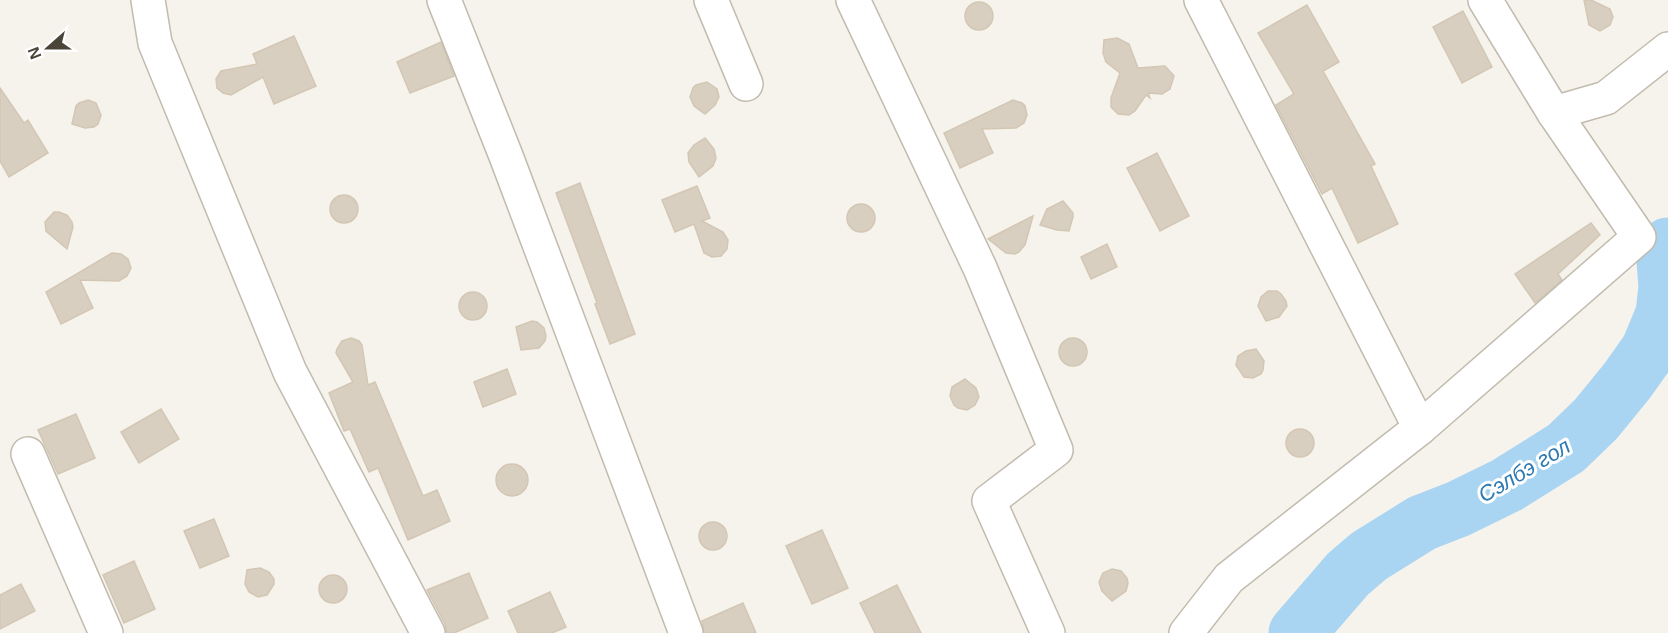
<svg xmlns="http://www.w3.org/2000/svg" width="1668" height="633" font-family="Arial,sans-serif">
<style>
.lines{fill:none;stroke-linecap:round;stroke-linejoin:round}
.river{stroke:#a9d4f2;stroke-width:57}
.building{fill:#d8cfc1;stroke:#d3c7b4;stroke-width:1.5}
.minor-casing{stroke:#c2bbae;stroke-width:36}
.minor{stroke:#fff;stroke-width:33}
.labels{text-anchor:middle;stroke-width:6;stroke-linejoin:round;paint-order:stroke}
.water-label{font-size:22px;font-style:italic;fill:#2e7ab2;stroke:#fff}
</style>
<rect width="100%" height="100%" fill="#f6f3ec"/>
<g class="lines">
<!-- river -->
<polyline class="river" points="1297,633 1348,574 1369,556 1422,523 1458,509 1507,485 1566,448 1596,419 1627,381 1649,350 1664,314 1667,287 1665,261 1668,246"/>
</g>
<!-- building -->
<g class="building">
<polygon points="1584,0 1591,0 1610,9 1613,17 1610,25 1600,31 1589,25"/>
<circle cx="979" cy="16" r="14"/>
<polygon points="1307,5 1339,62 1323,71 1375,164 1371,166 1398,224 1358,243 1332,188 1322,194 1276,105 1294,94 1258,33"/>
<polygon points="1463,11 1492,67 1462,83 1433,27"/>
<polygon points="294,36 316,86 274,104 263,77 231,95 223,93 217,88 216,79 221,71 257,64 253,54"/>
<polygon points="1117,38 1129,44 1138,68 1165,66 1174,76 1170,89 1162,94 1148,93 1150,98 1146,95 1135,111 1129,115 1118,114 1111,107 1111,98 1120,73 1106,62 1103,53 1104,40"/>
<polygon points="441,42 454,76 410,93 397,62"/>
<polygon points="707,82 717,89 719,97 715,105 705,114 694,106 690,97 693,88 696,85"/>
<polygon points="0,88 24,123 28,120 48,153 9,177 0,161"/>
<polygon points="88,100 96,103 101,115 98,124 94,127 85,128 72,124 76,106 79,103"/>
<polygon points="1013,100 1022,103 1025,106 1027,115 1024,123 1016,128 982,129 993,153 960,168 944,133"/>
<polygon points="705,138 714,149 716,158 713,166 699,177 689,162 688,153 694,145"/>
<polygon points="1157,153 1189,216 1160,231 1127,168"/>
<polygon points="580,183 635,334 610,344 595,304 597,303 556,193"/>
<polygon points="697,186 710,218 702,221 723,232 728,240 727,249 721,256 712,257 704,253 694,224 675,232 662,200"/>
<circle cx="344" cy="209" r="14"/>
<polygon points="1063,201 1073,213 1073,217 1069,231 1057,230 1040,225 1047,209"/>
<circle cx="861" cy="218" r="14"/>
<polygon points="54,212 59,212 67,215 72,222 73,227 67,249 46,231 45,222"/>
<polygon points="1033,216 1025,245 1019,252 1015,254 1006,253 988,239"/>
<polygon points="1591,223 1600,235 1558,274 1562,280 1535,303 1515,274"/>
<polygon points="1107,244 1117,267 1091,279 1081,257"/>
<polygon points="112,253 121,254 128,259 131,268 127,276 119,281 80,280 93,308 61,324 46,292"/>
<polygon points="1268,291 1277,291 1281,294 1286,301 1287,306 1279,317 1266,321 1258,306 1261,297"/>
<circle cx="473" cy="306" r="14"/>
<polygon points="532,321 537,322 544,328 546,336 545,341 539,348 521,350 516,327"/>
<circle cx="1073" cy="352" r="14"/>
<polygon points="351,338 359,341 362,345 368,385 375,382 423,496 437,490 450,521 408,540 378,468 369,472 350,429 344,431 329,393 353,382 336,353 337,349 342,341"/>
<polygon points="1256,349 1264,361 1263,370 1261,374 1253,378 1244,377 1236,365 1238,356 1246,351"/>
<polygon points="507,369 516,394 483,407 474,382"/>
<polygon points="965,379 976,388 979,397 975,405 967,410 958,408 954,405 950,396 952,387"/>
<polygon points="161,409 179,439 139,463 121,432"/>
<polygon points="76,414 95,458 58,474 38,430"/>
<circle cx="1300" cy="443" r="14"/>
<circle cx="512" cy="480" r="16"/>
<polygon points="214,519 229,556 200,568 184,531"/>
<circle cx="713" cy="536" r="14"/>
<polygon points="822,530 848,588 812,604 786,546"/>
<polygon points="134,561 155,609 124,623 103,575"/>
<polygon points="260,568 269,572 274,579 274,584 267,595 258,597 249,592 245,584 247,570"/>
<polygon points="1112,569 1121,571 1127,578 1128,583 1126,591 1112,601 1102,591 1099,582 1103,573"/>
<polygon points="469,573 488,618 454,633 447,633 445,624 427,590"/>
<circle cx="333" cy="589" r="14"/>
<polygon points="21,584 35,611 0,629 0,595"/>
<polygon points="897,585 921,633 875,633 860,603"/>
<polygon points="550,592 566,627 552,633 518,633 508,611"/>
<polygon points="743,603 756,633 704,633 702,621"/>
</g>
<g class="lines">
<defs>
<g id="minor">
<polyline points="148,0 155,43 290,372 428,633"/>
<polyline points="444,0 506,156 686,633"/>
<polyline points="711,0 746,84"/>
<polyline points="853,0 980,268 1056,450 989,501 1048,633"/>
<polyline points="1201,0 1420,428"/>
<polyline points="1554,113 1606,98 1668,49"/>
<polyline points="28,454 106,633"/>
<polyline points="1186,633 1229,578 1420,428 1639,237 1554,113 1485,0"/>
</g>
</defs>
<!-- minor casing -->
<use href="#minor" class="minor-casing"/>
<!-- minor -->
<use href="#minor" class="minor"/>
</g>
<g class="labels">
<!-- water labels -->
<g class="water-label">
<text transform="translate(1524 470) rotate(-31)" y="8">Сэлбэ гол</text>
</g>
</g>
<!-- north arrow -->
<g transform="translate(48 48) rotate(249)" stroke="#ffffff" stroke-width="4.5" paint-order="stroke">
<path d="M0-4.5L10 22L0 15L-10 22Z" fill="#4b4439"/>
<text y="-9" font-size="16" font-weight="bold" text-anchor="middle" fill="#4b4439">N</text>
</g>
</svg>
